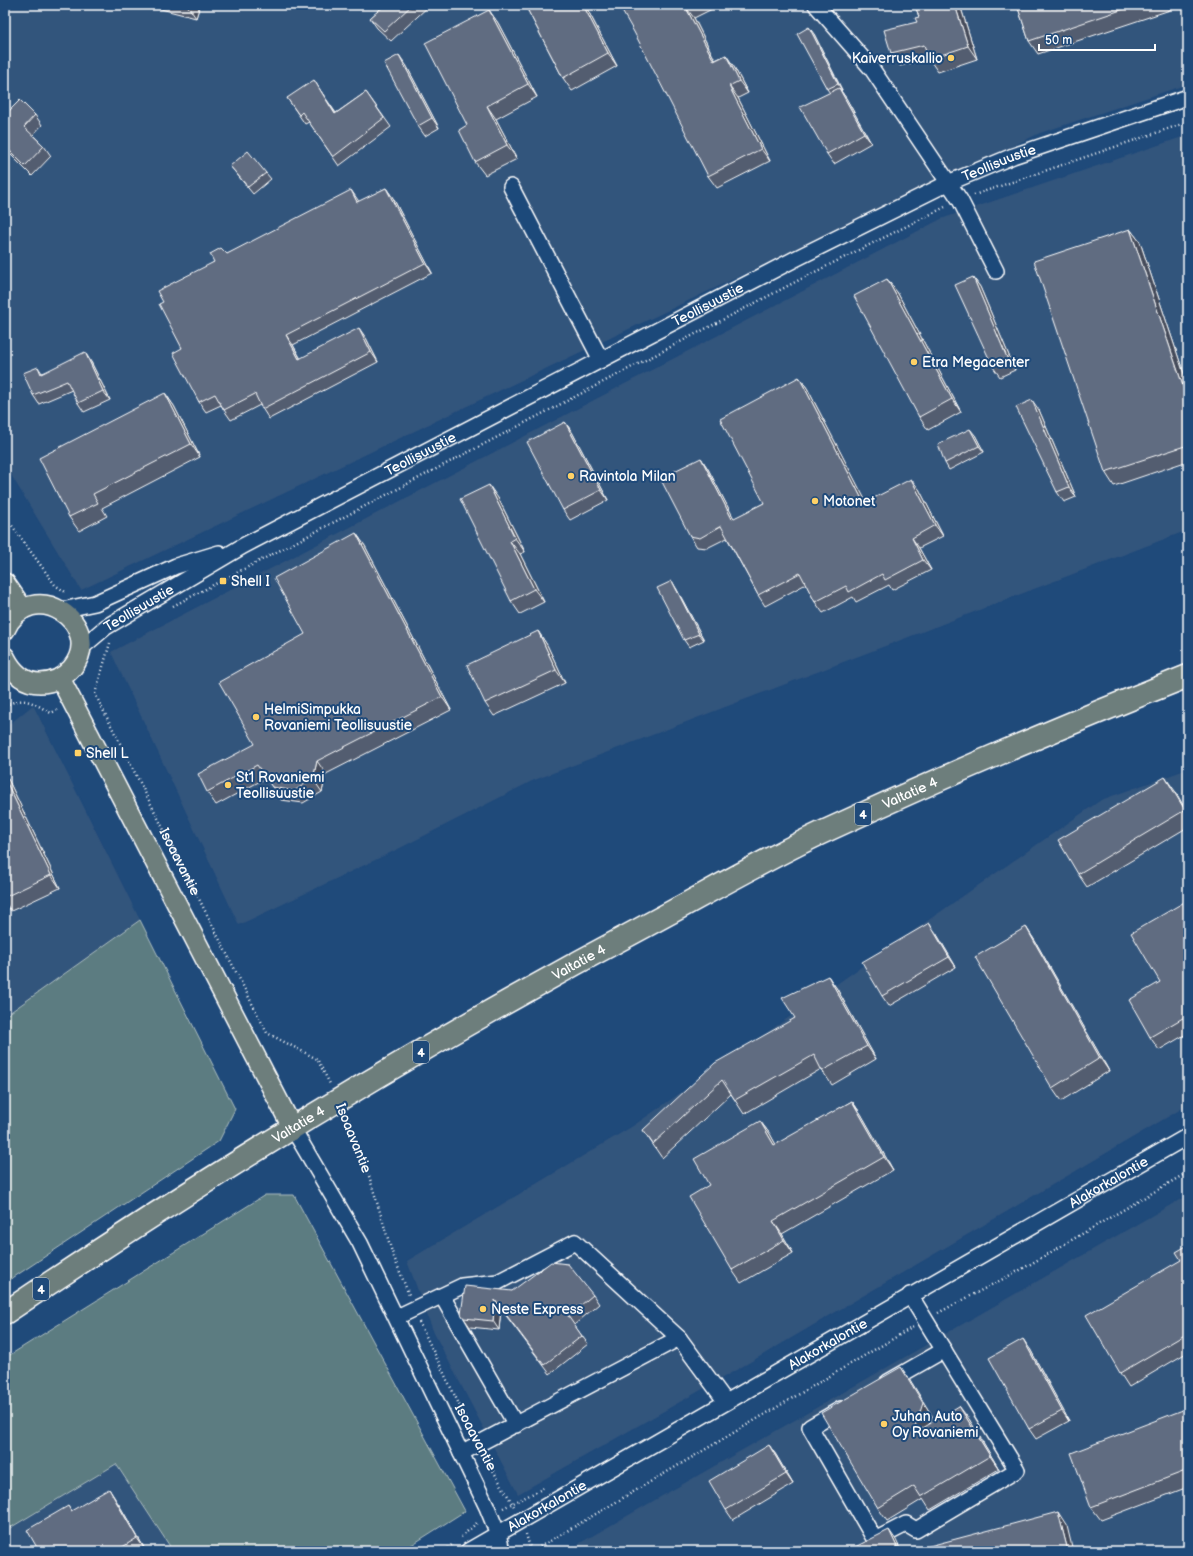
<svg xmlns="http://www.w3.org/2000/svg" width="1193" height="1556" font-family="'Balsamiq Sans',sans-serif">
<style>
.built{fill:#33547c}
.green{fill:#5c7c81;stroke:#aebec0}
.lines{fill:none;stroke-linecap:round;stroke-linejoin:round}
.minor-casing{stroke:#fff;stroke-width:18}
.major-casing{stroke:#fff;stroke-width:22}
.highway-casing{stroke:#fff;stroke-width:25}
.path{stroke:#fff;stroke-width:2.5;stroke-dasharray:1 3;stroke-linecap:butt}
.minor{stroke:#1f4a7a;stroke-width:15}
.major{stroke:#6d7e7c;stroke-width:19}
.highway{stroke:#6d7e7c;stroke-width:22}
.wall{fill:#535d6f;stroke:#fff}
.shaded-wall{fill:#444c5a;stroke:#fff}
.building{fill:#616c81;stroke:#fff}
.poi-dot{fill:#ffd166;stroke:#1f4a7a;stroke-width:1.5}
.labels{text-anchor:middle;stroke-width:4;stroke-linejoin:round;paint-order:stroke}
.shield{fill:#1f4a7a;stroke:#bcc9d7;stroke-width:1}
.shield-label{font-size:13px;font-weight:bold;fill:#fff}
.poi-label{font-size:14px;fill:#fff;stroke:#1f4a7a;text-anchor:start}
.street-label{font-size:14px;fill:#fff;stroke:#1f4a7a}
</style>
<rect width="100%" height="100%" fill="#1f4a7a"/>
<filter id="ink" filterUnits="userSpaceOnUse"><feTurbulence type="fractalNoise" baseFrequency=".025" numOctaves="2"/><feDisplacementMap in="SourceGraphic" scale="8" xChannelSelector="R" yChannelSelector="G"/><feConvolveMatrix kernelMatrix="1 2 1 2 8 2 1 2 1" color-interpolation-filters="sRGB"/></filter>
<g filter="url(#ink)">
<!-- built -->
<g class="built">
<polygon points="5,5 1188,5 1188,84 1040,133 81,590 5,465"/>
<polygon points="1188,135 1188,530 532,781 398,849 239,925 111,652 941,219"/>
<polygon points="33,705 140,920 5,1016 5,728"/>
<polygon points="1188,769 1188,1105 759,1357 518,1494 434,1333 407,1261 633,1126 1101,800"/>
<polygon points="1188,1195 1188,1551 566,1551"/>
<polygon points="116,1464 173,1551 5,1551 5,1531"/>
</g>
<!-- green -->
<g class="green">
<polygon points="140,920 235,1109 219,1141 5,1283 5,1016"/>
<polygon points="265,1195 294,1195 465,1511 402,1551 173,1551 116,1464 5,1531 5,1358"/>
</g>
<g class="lines">
<defs>
<g id="minor">
<polyline points="816,5 872,69 960,200 996,271"/>
<polyline points="511,187 601,360"/>
<polyline points="62,610 95,603 176,566 219,553"/>
<path id="s2" d="M80 649 106 627 243 546 795 259 948 183 1013 156 1188 97"/>
<polyline points="292,1127 360,1243 487,1507 498,1534 502,1551"/>
<polyline points="442,1296 516,1425"/>
<polyline points="397,1317 462,1286 498,1282 575,1242 679,1338 726,1402"/>
<polyline points="888,1382 944,1350"/>
<polyline points="841,1409 810,1427 875,1540 906,1524 916,1530 1017,1470 910,1295"/>
<polyline points="461,1453 679,1338"/>
<path id="s3" d="M468 1551 1188 1136"/>
</g>
<g id="major">
<polyline points="5,583 23,609"/>
<path d="M5 630C31 573 107 625 72 668 64 677 53 683 40 683 23 683 12 671 5 657"/>
<polyline points="60,678 292,1127"/>
</g>
<g id="highway">
<path id="s4" d="M5 1313C214 1172 430 1040 653 922 709 892 764 860 821 833 942 777 1064 725 1188 676"/>
</g>
</defs>
<!-- minor casing -->
<use href="#minor" class="minor-casing"/>
<!-- major casing -->
<use href="#major" class="major-casing"/>
<!-- highway casing -->
<use href="#highway" class="highway-casing"/>
<!-- path -->
<g class="path">
<polyline points="974,195 1188,122"/>
<polyline points="5,516 55,585 67,593"/>
<polyline points="173,606 803,278 947,206"/>
<path id="s1" d="M110 643 95 694 267 1033 317 1059 330 1084"/>
<path d="M5 706C25 695 33 703 51 713L57 710"/>
<polyline points="347,1116 370,1179 392,1252 409,1295"/>
<polyline points="938,1313 1022,1269 1188,1172"/>
<polyline points="419,1322 472,1431"/>
<polyline points="485,1457 515,1508"/>
<polyline points="503,1508 546,1487"/>
<polyline points="526,1534 531,1551"/>
<polyline points="461,1537 478,1522"/>
<polyline points="445,1551 454,1543"/>
<polyline points="533,1551 913,1327"/>
</g>
<!-- minor -->
<use href="#minor" class="minor"/>
<!-- major -->
<use href="#major" class="major"/>
<!-- highway -->
<use href="#highway" class="highway"/>
</g>
<!-- wall -->
<g class="wall">
<polygon points="145,5 200,5 196,18"/>
<polygon points="385,5 430,5 391,41 377,28 370,18"/>
<polygon points="525,5 585,5 617,66 572,91 563,78"/>
<polygon points="634,5 720,5 694,18 715,60 726,55 734,67 748,93 738,98 770,161 717,188 708,176"/>
<polygon points="915,5 960,5 977,59 938,72 929,59 900,66 891,53 917,22 919,17"/>
<polygon points="1017,5 1185,5 1038,54 1029,41"/>
<polygon points="489,10 498,23 537,97 496,119 517,159 485,175 475,162 467,125"/>
<polygon points="814,34 842,90 841,91 846,98 871,143 834,164 827,154 830,93 827,89"/>
<polygon points="406,65 439,128 425,136 418,126"/>
<polygon points="320,90 336,113 366,92 391,127 339,166 309,122 305,124 287,98"/>
<polygon points="5,115 35,115 42,125 33,135 44,146 51,156 32,176 5,149"/>
<polygon points="230,166 266,173 271,179 253,194"/>
<polygon points="386,188 393,198 432,273 293,345 301,359 366,338 378,362 269,419 260,405 231,420 224,410 221,405 206,412 199,402 182,348 163,302 214,262 227,254 359,202"/>
<polygon points="1130,229 1140,242 1188,386 1188,461 1114,486 1105,472"/>
<polygon points="973,277 980,287 1015,370 1000,377 993,367"/>
<polygon points="897,292 961,412 928,430 919,417"/>
<polygon points="91,362 110,400 84,412 78,403 72,390 39,404 33,395 38,367 42,373"/>
<polygon points="799,377 807,388 866,502 919,489 943,536 919,548 931,570 892,590 889,585 856,602 853,597 823,613 815,602 806,584 765,606 758,595 727,538 707,548 697,547 690,536 701,458 708,469 734,519 764,503"/>
<polygon points="165,393 174,406 200,457 102,508 107,516 79,531 69,517"/>
<polygon points="1039,410 1076,497 1064,502 1057,492"/>
<polygon points="565,422 572,432 608,500 570,520 563,510"/>
<polygon points="975,435 984,452 949,470 945,463"/>
<polygon points="498,498 525,552 520,554 544,602 520,614 511,601"/>
<polygon points="356,533 365,546 451,710 326,774 322,792 303,803 281,800 266,778 216,805 207,792 255,744 305,634"/>
<polygon points="676,588 704,640 689,647 684,640"/>
<polygon points="538,631 547,645 565,683 494,716 485,703"/>
<polygon points="5,773 60,888 11,911 5,902"/>
<polygon points="1175,791 1188,814 1188,827 1087,887 1078,874"/>
<polygon points="1188,900 1188,1033 1159,1050 1150,1037 1160,982"/>
<polygon points="1026,927 1035,941 1109,1071 1061,1101 1052,1088"/>
<polygon points="936,933 956,967 889,1006 882,996"/>
<polygon points="828,976 837,989 876,1059 832,1085 821,1069 744,1114 731,1094 662,1158 643,1130 795,1018"/>
<polygon points="852,1101 861,1114 893,1170 782,1234 793,1253 741,1283 732,1270 709,1185 760,1121 770,1134 776,1145"/>
<polygon points="1188,1245 1188,1352 1129,1387 1120,1373 1181,1260"/>
<polygon points="512,1291 593,1295 599,1304 574,1325 588,1344 550,1374 501,1309 499,1330 470,1327 464,1318"/>
<polygon points="1030,1349 1069,1421 1036,1439 1029,1429"/>
<polygon points="910,1380 932,1416 930,1424 969,1419 999,1469 930,1510 923,1499 887,1521 878,1508"/>
<polygon points="1188,1408 1188,1487 1101,1520 1091,1507"/>
<polygon points="769,1445 776,1455 793,1484 733,1520 726,1510"/>
<polygon points="118,1503 146,1551 39,1551 68,1506 71,1511"/>
</g>
<!-- shaded-wall -->
<g class="shaded-wall">
<polygon points="187,5 200,5 196,18"/>
<polygon points="583,5 585,5 617,66 608,53"/>
<polygon points="955,5 960,5 977,59 968,46"/>
<polygon points="685,6 694,18 722,74 714,61"/>
<polygon points="489,10 498,23 537,97 528,84"/>
<polygon points="809,27 814,34 842,90 838,84"/>
<polygon points="399,55 406,65 439,128 432,118"/>
<polygon points="726,55 734,67 748,93 739,81"/>
<polygon points="314,80 320,90 342,123 335,114"/>
<polygon points="729,86 738,98 770,161 761,149"/>
<polygon points="839,88 846,98 871,143 864,133"/>
<polygon points="487,106 496,119 517,159 507,145"/>
<polygon points="386,188 393,198 432,273 425,263"/>
<polygon points="351,190 358,200 364,212 357,202"/>
<polygon points="1130,229 1140,242 1188,386 1188,401"/>
<polygon points="973,277 980,287 1015,370 1008,360"/>
<polygon points="887,279 897,292 961,412 952,399"/>
<polygon points="359,328 366,338 378,362 371,352"/>
<polygon points="286,335 293,345 306,369 299,359"/>
<polygon points="85,352 91,362 110,400 103,391"/>
<polygon points="799,377 807,388 872,513 864,503"/>
<polygon points="165,393 174,406 200,457 191,444"/>
<polygon points="1032,400 1039,410 1076,497 1069,487"/>
<polygon points="565,422 572,432 608,500 601,490"/>
<polygon points="970,429 975,435 984,452 979,446"/>
<polygon points="701,458 708,469 740,530 732,519"/>
<polygon points="911,479 919,489 943,536 935,525"/>
<polygon points="489,485 498,498 525,552 515,538"/>
<polygon points="356,533 365,546 451,710 442,697"/>
<polygon points="912,538 919,548 931,570 923,560"/>
<polygon points="510,541 520,554 544,602 534,589"/>
<polygon points="672,581 676,588 704,640 699,634"/>
<polygon points="538,631 547,645 565,683 556,670"/>
<polygon points="317,761 326,774 322,792 313,779"/>
<polygon points="5,773 60,888 51,875 5,779"/>
<polygon points="1165,777 1175,791 1188,814 1188,815"/>
<polygon points="929,923 936,933 956,967 949,957"/>
<polygon points="1026,927 1035,941 1109,1071 1100,1058"/>
<polygon points="828,976 837,989 876,1059 867,1046"/>
<polygon points="852,1101 861,1114 893,1170 884,1157"/>
<polygon points="760,1121 770,1134 784,1159 774,1145"/>
<polygon points="773,1221 782,1234 793,1253 784,1240"/>
<polygon points="495,1300 501,1309 499,1330 493,1321"/>
<polygon points="1023,1339 1030,1349 1069,1421 1062,1411"/>
<polygon points="901,1367 910,1380 932,1416 922,1447 913,1434"/>
<polygon points="959,1406 969,1419 999,1469 990,1456"/>
<polygon points="769,1445 776,1455 793,1484 786,1474"/>
<polygon points="109,1489 118,1503 146,1551 137,1538"/>
<polygon points="1058,1512 1067,1526 1073,1551 1068,1551"/>
<polygon points="889,1530 896,1540 901,1551 899,1551"/>
</g>
<!-- building -->
<g class="building">
<polygon points="385,5 412,5 384,31 370,18"/>
<polygon points="525,5 583,5 608,53 563,78"/>
<polygon points="634,5 687,5 685,6 714,61 726,55 739,81 729,86 761,149 708,176 634,32 622,11"/>
<polygon points="915,5 955,5 968,46 929,59 924,45 891,53 884,30 917,22 915,18 919,17"/>
<polygon points="1017,5 1136,5 1029,41"/>
<polygon points="489,10 528,84 487,106 507,145 475,162 459,130 467,125 425,43"/>
<polygon points="809,27 838,84 827,89 797,34"/>
<polygon points="399,55 432,118 418,126 384,63"/>
<polygon points="314,80 335,114 366,92 384,118 333,157 302,112 299,115 287,98"/>
<polygon points="839,88 864,133 827,154 800,107"/>
<polygon points="20,100 35,115 24,127 44,146 25,166 5,146 5,115"/>
<polygon points="248,151 266,173 248,187 230,166"/>
<polygon points="386,188 425,263 286,335 299,359 359,328 371,352 262,409 255,394 224,410 215,394 199,402 173,353 182,348 159,304 163,302 157,291 214,262 210,254 221,248 227,254 351,190 357,202"/>
<polygon points="1130,229 1188,401 1188,445 1105,472 1034,261"/>
<polygon points="973,277 1008,360 993,367 955,285"/>
<polygon points="887,279 952,399 919,417 854,296"/>
<polygon points="85,352 103,391 78,403 67,381 33,395 23,373 38,367 41,374"/>
<polygon points="799,377 864,503 911,479 935,525 912,538 923,560 885,580 882,574 849,592 846,586 815,602 800,573 758,595 721,526 700,538 690,536 660,478 701,458 732,519 764,503 720,419"/>
<polygon points="165,393 191,444 93,494 98,503 69,517 39,458"/>
<polygon points="1032,400 1069,487 1057,492 1016,407"/>
<polygon points="565,422 601,490 563,510 527,442"/>
<polygon points="970,429 979,446 945,463 938,444"/>
<polygon points="489,485 515,538 510,541 534,589 511,601 460,499"/>
<polygon points="356,533 442,697 317,761 313,779 294,791 272,787 257,765 207,792 198,774 255,744 219,682 305,634 274,578"/>
<polygon points="672,581 699,634 684,640 657,588"/>
<polygon points="538,631 556,670 485,703 467,665"/>
<polygon points="1165,777 1185,810 1078,874 1058,840"/>
<polygon points="5,779 51,875 5,897"/>
<polygon points="1188,900 1188,1015 1150,1037 1129,1000 1160,982 1131,933"/>
<polygon points="929,923 949,957 882,996 862,962"/>
<polygon points="1026,927 1100,1058 1052,1088 975,957"/>
<polygon points="828,976 867,1046 822,1071 814,1055 735,1100 722,1080 653,1144 643,1130 715,1063 795,1018 782,998"/>
<polygon points="852,1101 884,1157 773,1221 784,1240 732,1270 689,1197 709,1185 694,1159 760,1121 774,1145"/>
<polygon points="1188,1245 1188,1333 1120,1373 1086,1315 1181,1260 1176,1252"/>
<polygon points="551,1262 568,1264 593,1295 568,1316 582,1336 544,1365 495,1300 493,1321 464,1318 461,1314 465,1286 512,1291"/>
<polygon points="1023,1339 1062,1411 1029,1429 989,1358"/>
<polygon points="901,1367 923,1403 913,1434 959,1406 990,1456 921,1497 914,1486 878,1508 821,1413"/>
<polygon points="1188,1408 1188,1470 1091,1507 1071,1453"/>
<polygon points="769,1445 786,1474 726,1510 709,1481"/>
<polygon points="109,1489 137,1538 116,1551 39,1551 27,1530 68,1506 71,1511"/>
<polygon points="1058,1512 1068,1551 918,1551 918,1549"/>
<polygon points="889,1530 899,1551 847,1551"/>
</g>
</g>
<!-- markers -->
<g class="poi-dot">
<circle cx="951" cy="58" r="4"/>
<circle cx="914" cy="362" r="4"/>
<circle cx="571" cy="476" r="4"/>
<circle cx="815" cy="501" r="4"/>
<rect x="219" y="577" width="8" height="8" rx="2"/>
<circle cx="256" cy="717" r="4"/>
<rect x="74" y="749" width="8" height="8" rx="2"/>
<circle cx="228" cy="785" r="4"/>
<circle cx="483" cy="1309" r="4"/>
<circle cx="884" cy="1424" r="4"/>
</g>
<g class="labels">
<!-- shield labels -->
<g class="shield">
<rect x="855" y="803" width="16" height="22" rx="3"/>
<rect x="413" y="1041" width="16" height="22" rx="3"/>
<rect x="33" y="1278" width="16" height="22" rx="3"/>
</g>
<g class="shield-label">
<text x="863" y="819">4</text>
<text x="421" y="1057">4</text>
<text x="41" y="1294">4</text>
</g>
<!-- poi labels -->
<g class="poi-label">
<text x="943" y="63" text-anchor="end">Kaiverruskallio</text>
<text x="922" y="367">Etra Megacenter</text>
<text x="579" y="481">Ravintola Milan</text>
<text x="823" y="506">Motonet</text>
<text x="231" y="586">Shell I</text>
<text x="264" y="714">HelmiSimpukka<tspan x="264" dy="16">Rovaniemi Teollisuustie</tspan></text>
<text x="86" y="758">Shell L</text>
<text x="236" y="782">St1 Rovaniemi<tspan x="236" dy="16">Teollisuustie</tspan></text>
<text x="491" y="1314">Neste Express</text>
<text x="892" y="1421">Juhan Auto<tspan x="892" dy="16">Oy Rovaniemi</tspan></text>
</g>
<!-- street labels -->
<g class="street-label">
<text dy="5" stroke="none"><textPath href="#s2" startOffset="1041">Teollisuustie</textPath></text>
<text dy="5" stroke="none"><textPath href="#s2" startOffset="717">Teollisuustie</textPath></text>
<text dy="5" stroke="none"><textPath href="#s2" startOffset="393">Teollisuustie</textPath></text>
<text dy="5" stroke="none"><textPath href="#s2" startOffset="72">Teollisuustie</textPath></text>
<text dy="5" stroke="none"><textPath href="#s4" startOffset="1045">Valtatie 4</textPath></text>
<text dy="5" stroke="none"><textPath href="#s1" startOffset="241">Isoaavantie</textPath></text>
<text dy="5" stroke="none"><textPath href="#s4" startOffset="673">Valtatie 4</textPath></text>
<text dy="5" stroke="none"><textPath href="#s4" startOffset="349">Valtatie 4</textPath></text>
<text transform="translate(354 1138) rotate(68)" y="5">Isoaavantie</text>
<text dy="5" stroke="none"><textPath href="#s3" startOffset="739">Alakorkalontie</textPath></text>
<text dy="5" stroke="none"><textPath href="#s3" startOffset="415">Alakorkalontie</textPath></text>
<text transform="translate(476 1437) rotate(62)" y="5">Isoaavantie</text>
<text dy="5" stroke="none"><textPath href="#s3" startOffset="91">Alakorkalontie</textPath></text>
</g>
</g>
<!-- margin -->
<rect width="1193" height="1556" fill="none" stroke="#1f4a7a" stroke-width="20"/>
<rect x="10" y="10" width="1173" height="1536" fill="none" stroke="#fff" stroke-width="1.5" filter="url(#ink)"/>
<!-- scale -->
<path d="M1039 44v6h116v-6" fill="none" stroke="#ffffff" stroke-width="2"/>
<text x="1045" y="44" font-size="12" fill="#ffffff" stroke="#1f4a7a" stroke-width="3" paint-order="stroke">50 m</text>
</svg>
